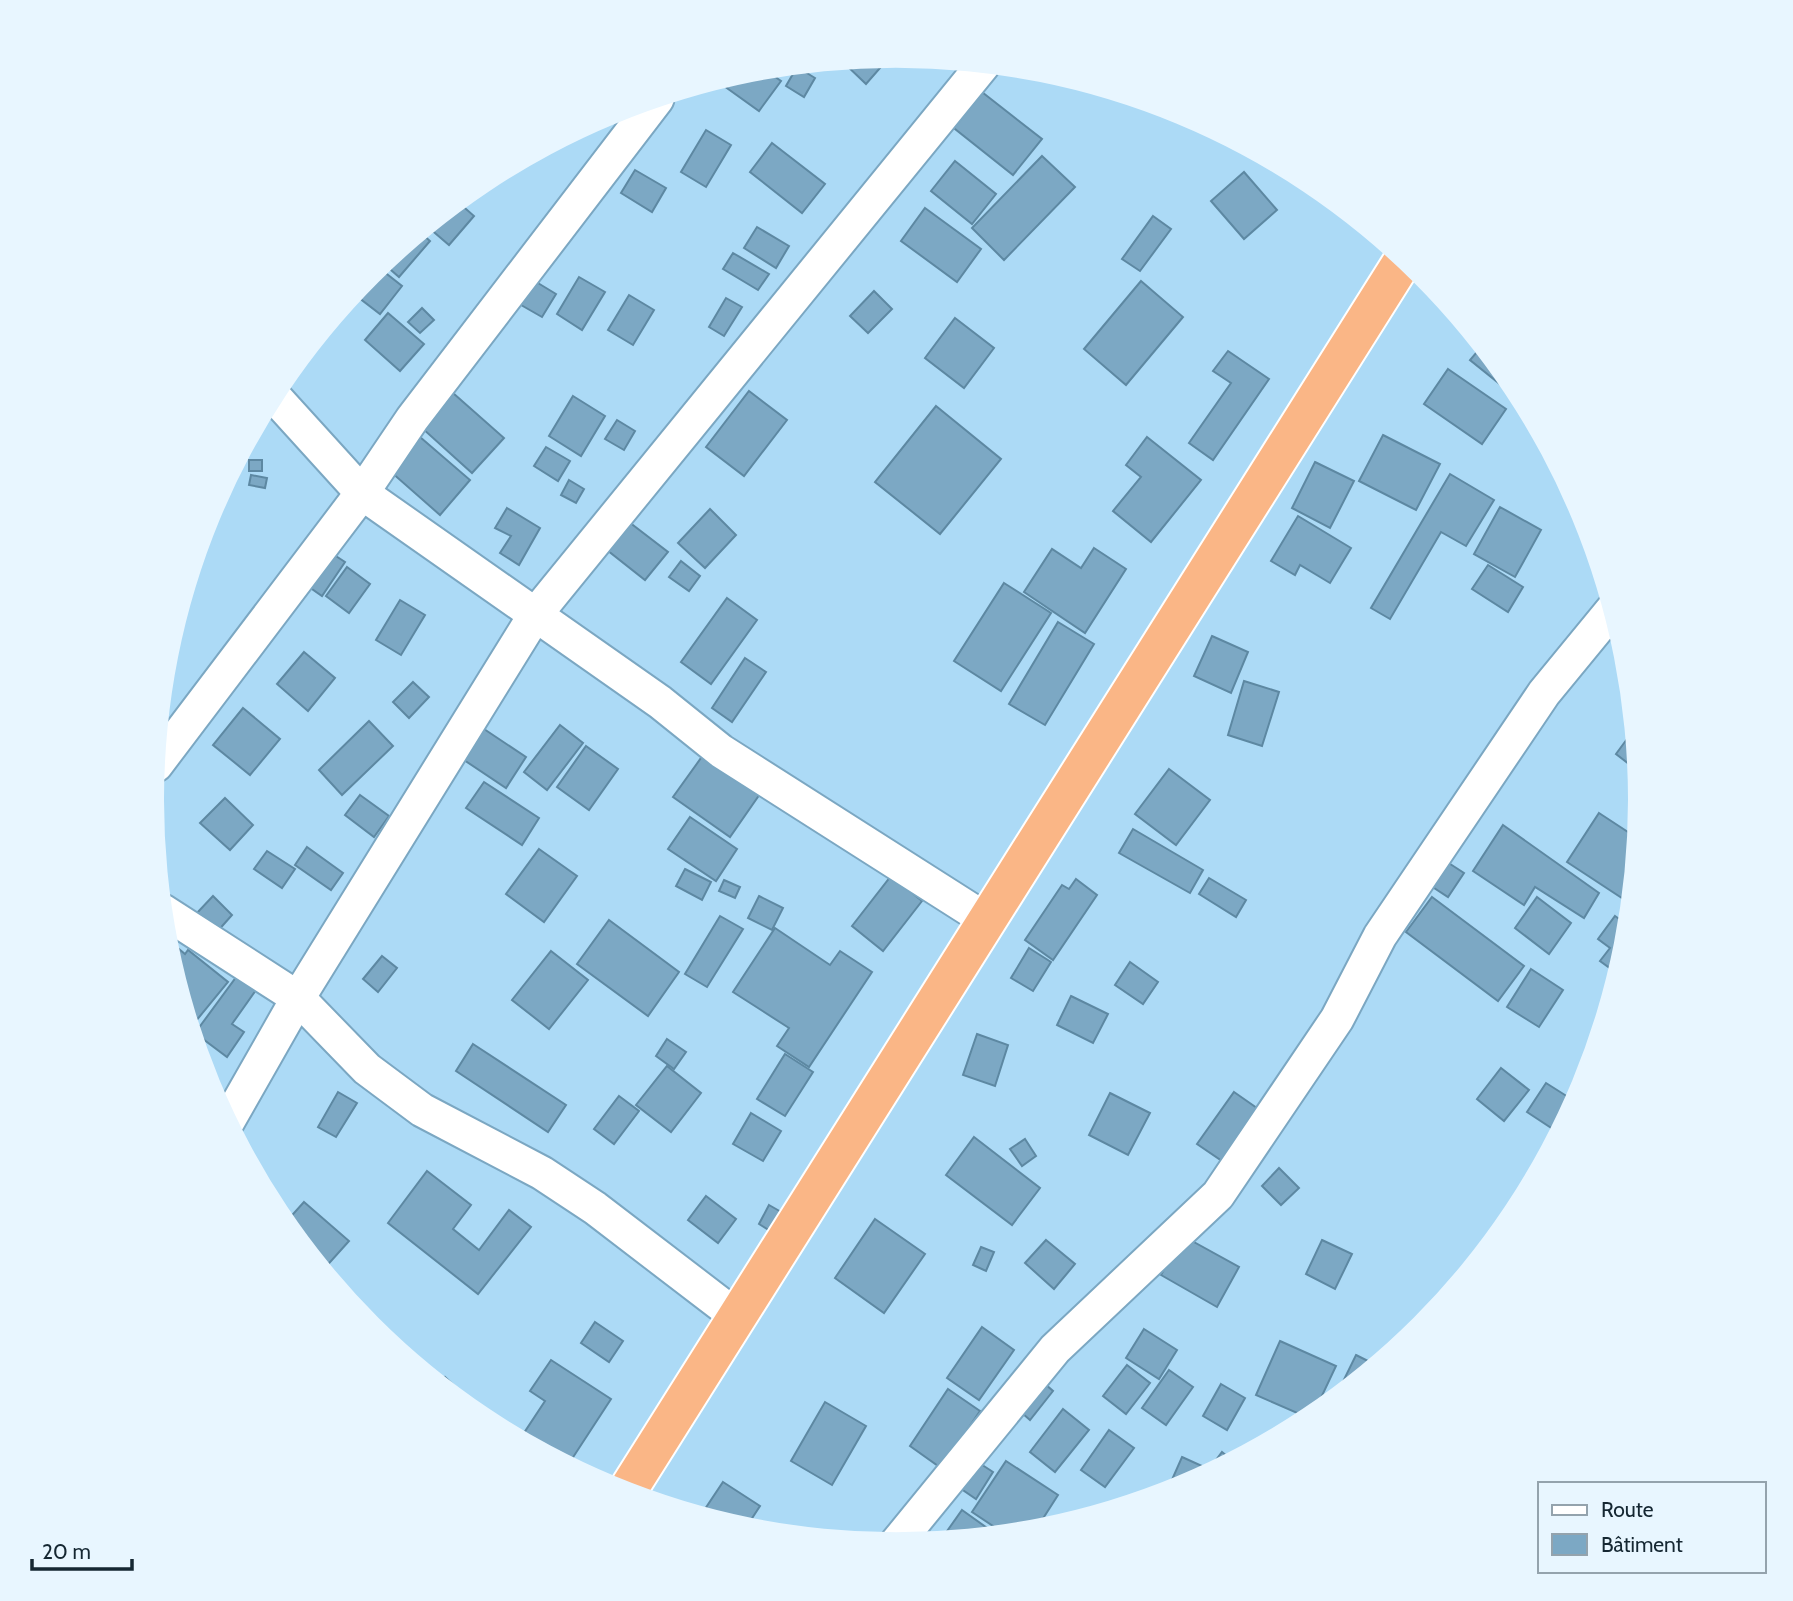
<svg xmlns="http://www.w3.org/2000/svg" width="1793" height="1601" font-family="Cabin,sans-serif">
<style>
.building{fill:#7ca8c4;stroke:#5d88a2;stroke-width:2}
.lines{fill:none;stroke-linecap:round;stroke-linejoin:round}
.minor-casing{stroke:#7ba7c2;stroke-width:37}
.trunk-casing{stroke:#fff;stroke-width:42}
.minor{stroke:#fff;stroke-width:33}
.trunk{stroke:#fab686;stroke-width:38}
</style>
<rect width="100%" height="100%" fill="#acdaf6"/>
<!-- building -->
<g class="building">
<polygon points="884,57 887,60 866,84 842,61"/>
<polygon points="797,67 815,78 804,97 786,86"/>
<polygon points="764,69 781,81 759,111 717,81"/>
<polygon points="973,85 1042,139 1013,175 945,121"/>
<polygon points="706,130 731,145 706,187 681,172"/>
<polygon points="772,143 825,184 802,213 750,172"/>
<polygon points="1042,156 1075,187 1004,260 972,228"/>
<polygon points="955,161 996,194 972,224 931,191"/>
<polygon points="635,170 666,188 652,212 621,193"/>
<polygon points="1244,172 1277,210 1244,239 1211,201"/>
<polygon points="458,202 474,216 449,245 428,227"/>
<polygon points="925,208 981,249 957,282 901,241"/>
<polygon points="1153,216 1171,229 1140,271 1122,259"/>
<polygon points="757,227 789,246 776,268 744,248"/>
<polygon points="421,233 430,241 399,277 383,263"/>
<polygon points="733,253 769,274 758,290 723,269"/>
<polygon points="378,267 402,286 380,314 354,294"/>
<polygon points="528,277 556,294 542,317 514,301"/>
<polygon points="579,277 605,292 582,330 557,314"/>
<polygon points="1141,281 1183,317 1126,385 1084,349"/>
<polygon points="874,291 892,309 868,333 850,316"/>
<polygon points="629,295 654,310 633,345 608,330"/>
<polygon points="726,298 742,307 724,336 709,327"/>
<polygon points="422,308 434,320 420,333 408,322"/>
<polygon points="388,313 424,344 400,371 365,340"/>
<polygon points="955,318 994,348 964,388 925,358"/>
<polygon points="1482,346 1511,382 1506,389 1470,360"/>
<polygon points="1228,351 1269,379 1213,460 1189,443 1231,383 1213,371"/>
<polygon points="1448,369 1506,409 1482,444 1424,404"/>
<polygon points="749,391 787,420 744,476 706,447"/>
<polygon points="453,393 504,438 472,473 422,428"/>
<polygon points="573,396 605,416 581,456 549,436"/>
<polygon points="936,406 1001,459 940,534 875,482"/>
<polygon points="617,420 635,431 624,450 605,439"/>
<polygon points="1383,435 1440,464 1416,510 1359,481"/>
<polygon points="420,437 470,480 440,515 391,472"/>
<polygon points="1147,437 1201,480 1151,542 1113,511 1141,477 1126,465"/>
<polygon points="546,447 570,461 558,481 534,466"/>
<rect x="249" y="460" width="13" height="11"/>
<polygon points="1315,462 1354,481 1330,528 1292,508"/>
<polygon points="1450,474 1494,500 1466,546 1441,532 1390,619 1371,608"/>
<polygon points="251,475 267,478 265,488 249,485"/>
<polygon points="569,480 584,489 576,503 561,495"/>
<polygon points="1500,507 1541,530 1515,577 1474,554"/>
<polygon points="507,508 540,528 519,565 500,553 511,536 495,528"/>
<polygon points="710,509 736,535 705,568 678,543"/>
<polygon points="1298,516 1351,548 1330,583 1300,565 1295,575 1271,561"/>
<polygon points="629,522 668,552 645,580 607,550"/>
<polygon points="1094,548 1126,569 1085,633 1024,592 1052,549 1081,568"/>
<polygon points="325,549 345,562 322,596 302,582"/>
<polygon points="681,561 700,576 689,591 669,577"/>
<polygon points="1488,565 1523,587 1508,612 1472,589"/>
<polygon points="347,567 370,584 349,613 326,596"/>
<polygon points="1004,583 1051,613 1001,691 954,661"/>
<polygon points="727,598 757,620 711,684 681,662"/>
<polygon points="400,600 425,615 401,655 376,640"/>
<polygon points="1058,622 1094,644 1045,725 1009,704"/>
<polygon points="1212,636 1248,652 1231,693 1194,676"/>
<polygon points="304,652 335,678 308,711 277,684"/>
<polygon points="745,658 766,672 732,722 712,708"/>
<polygon points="1244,681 1279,692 1262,746 1228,735"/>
<polygon points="413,682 429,697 409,718 393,702"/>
<polygon points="243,708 280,739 250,775 213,745"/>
<polygon points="369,721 393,746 342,795 319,770"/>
<polygon points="478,725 526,757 506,788 458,756"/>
<polygon points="560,725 583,743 547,790 524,772"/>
<polygon points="1627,739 1636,745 1638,771 1616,754"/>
<polygon points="586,746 618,769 589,810 557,787"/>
<polygon points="706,751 762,791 730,837 673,797"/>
<polygon points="1169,769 1210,800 1176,845 1135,814"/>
<polygon points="484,782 539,818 522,845 466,808"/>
<polygon points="360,795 389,816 374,837 345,815"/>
<polygon points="225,798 253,825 230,850 200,823"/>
<polygon points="1599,813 1637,838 1631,904 1567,862"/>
<polygon points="690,817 737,849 716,881 668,849"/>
<polygon points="1503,825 1599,893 1584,918 1535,887 1524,905 1473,871"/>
<polygon points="1133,829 1203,870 1190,893 1119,853"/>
<polygon points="307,847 343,873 331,890 295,865"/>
<polygon points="539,849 577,876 544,922 506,894"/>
<polygon points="267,851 295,869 282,888 254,869"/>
<polygon points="1444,860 1464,873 1448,897 1428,884"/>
<polygon points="685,869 711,882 702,900 676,886"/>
<polygon points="891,876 922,901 883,951 852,926"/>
<polygon points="1209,878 1246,900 1236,917 1199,894"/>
<polygon points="1076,879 1097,895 1053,960 1025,940 1062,885 1069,889"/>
<polygon points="724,880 740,887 735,898 719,891"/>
<polygon points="213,896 232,915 216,933 196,914"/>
<polygon points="759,896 783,908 772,930 748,918"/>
<polygon points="1432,897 1524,966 1498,1001 1406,932"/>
<polygon points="1537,897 1571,923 1549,954 1515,928"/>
<polygon points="720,916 743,929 707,987 685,974"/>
<polygon points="1615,916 1629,926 1618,974 1600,961 1610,948 1598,939"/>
<polygon points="609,920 679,972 648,1016 577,964"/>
<polygon points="775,928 830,965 840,951 872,972 809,1067 777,1046 789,1028 733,992"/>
<polygon points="1029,948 1051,962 1033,991 1011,978"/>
<polygon points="179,949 185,954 188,950 228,982 191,1027 171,960"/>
<polygon points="551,951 588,980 549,1029 512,1000"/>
<polygon points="382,956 397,968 378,992 363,979"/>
<polygon points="1130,962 1158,982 1143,1004 1115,985"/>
<polygon points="1531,969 1563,990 1539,1027 1507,1007"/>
<polygon points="237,976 256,990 232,1024 244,1032 227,1057 195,1033"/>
<polygon points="1071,996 1108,1014 1093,1043 1057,1025"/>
<polygon points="977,1034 1008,1045 995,1086 963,1075"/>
<polygon points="667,1039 686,1052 674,1069 656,1056"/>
<polygon points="473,1044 566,1105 548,1132 456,1071"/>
<polygon points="785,1054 813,1072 785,1116 757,1099"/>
<polygon points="667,1066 701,1093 671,1132 636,1105"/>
<polygon points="1501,1068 1529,1090 1504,1121 1477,1099"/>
<polygon points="1546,1083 1576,1102 1559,1133 1527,1112"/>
<polygon points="338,1092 357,1103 336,1137 318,1127"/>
<polygon points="1234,1092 1264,1113 1228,1165 1197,1144"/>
<polygon points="1110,1093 1150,1113 1128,1155 1089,1135"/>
<polygon points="619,1096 639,1111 614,1144 594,1129"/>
<polygon points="751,1113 781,1131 763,1161 733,1144"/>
<polygon points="974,1137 1040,1188 1012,1225 946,1175"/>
<polygon points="1025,1139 1036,1156 1022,1166 1010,1149"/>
<polygon points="1279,1168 1299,1188 1281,1205 1262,1186"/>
<polygon points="427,1171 471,1205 453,1229 479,1250 509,1210 531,1227 478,1294 388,1223"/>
<polygon points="706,1196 736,1219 718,1243 688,1220"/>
<polygon points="304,1202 349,1241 323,1270 285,1223"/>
<polygon points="769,1205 783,1213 772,1232 759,1224"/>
<polygon points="875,1219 925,1254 884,1313 835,1278"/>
<polygon points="1183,1236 1239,1267 1217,1307 1161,1275"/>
<polygon points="1046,1240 1075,1264 1054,1289 1025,1263"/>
<polygon points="1322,1240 1352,1254 1335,1289 1306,1274"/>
<polygon points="981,1247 994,1252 986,1271 973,1265"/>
<polygon points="595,1322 623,1341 609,1362 581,1343"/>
<polygon points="982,1327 1014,1350 979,1400 947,1378"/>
<polygon points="1144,1329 1177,1350 1159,1379 1126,1358"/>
<polygon points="1280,1341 1336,1366 1311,1419 1256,1395"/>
<polygon points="1356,1355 1376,1365 1334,1400"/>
<polygon points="551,1360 611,1399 568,1465 520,1439 545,1401 530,1391"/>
<polygon points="1127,1365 1150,1383 1126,1414 1103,1396"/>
<polygon points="1169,1370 1193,1387 1166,1425 1142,1408"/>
<polygon points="445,1377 465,1396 460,1401 439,1384"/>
<polygon points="1037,1377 1053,1391 1030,1420 1014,1406"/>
<polygon points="1221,1384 1245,1398 1227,1430 1203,1416"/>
<polygon points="948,1389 980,1411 941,1468 910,1446"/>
<polygon points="825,1402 866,1426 832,1485 791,1461"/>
<polygon points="1063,1409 1089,1430 1055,1472 1030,1452"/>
<polygon points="1109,1430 1134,1448 1105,1487 1081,1470"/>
<polygon points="1222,1452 1233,1461 1204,1476"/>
<polygon points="970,1457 993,1472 976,1499 954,1484"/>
<polygon points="1182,1457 1202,1466 1195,1481 1183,1487 1171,1482"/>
<polygon points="1006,1461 1058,1495 1035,1531 1005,1534 972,1512"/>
<polygon points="723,1482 760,1506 745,1529 701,1515"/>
<polygon points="962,1510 997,1535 940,1541"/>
</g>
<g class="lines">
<defs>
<g id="minor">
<polyline points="273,395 362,493 660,702 721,751 988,921"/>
<polyline points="156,765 362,493 412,419 657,99"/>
<polyline points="163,911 298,998 367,1069 422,1110 542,1173 595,1208 736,1316"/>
<polyline points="228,1121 298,998 535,615 983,65"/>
<polyline points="895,1545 1055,1349 1218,1195 1337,1019 1380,936 1544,693 1613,609"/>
</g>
<polyline id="trunk" points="626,1493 1404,259"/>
</defs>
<!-- minor casing -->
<use href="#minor" class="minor-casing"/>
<!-- trunk casing -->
<use href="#trunk" class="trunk-casing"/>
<!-- minor -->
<use href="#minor" class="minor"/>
<!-- trunk -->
<use href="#trunk" class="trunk"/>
</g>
<!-- crop -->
<path d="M0 0H1793V1601H0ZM164 800a732 732 0 1 1 1464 0a732 732 0 1 1-1464 0Z" fill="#e8f6ff" fill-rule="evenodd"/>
<!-- legend -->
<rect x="1538" y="1482" width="228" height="91" fill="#e8f6ff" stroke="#94a3ad" stroke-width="2"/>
<rect x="1552" y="1505" width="35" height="10" fill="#ffffff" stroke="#94a3ad" stroke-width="2"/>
<text x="1601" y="1517" font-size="21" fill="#152732">Route</text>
<rect x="1552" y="1534" width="35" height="21" fill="#7ca8c4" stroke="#94a3ad" stroke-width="2"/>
<text x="1601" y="1552" font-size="21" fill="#152732">Bâtiment</text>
<!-- scale -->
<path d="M32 1559v10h100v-10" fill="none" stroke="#152732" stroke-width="3.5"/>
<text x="42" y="1559" font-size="21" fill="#152732" stroke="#e8f6ff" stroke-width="5" paint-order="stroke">20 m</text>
</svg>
